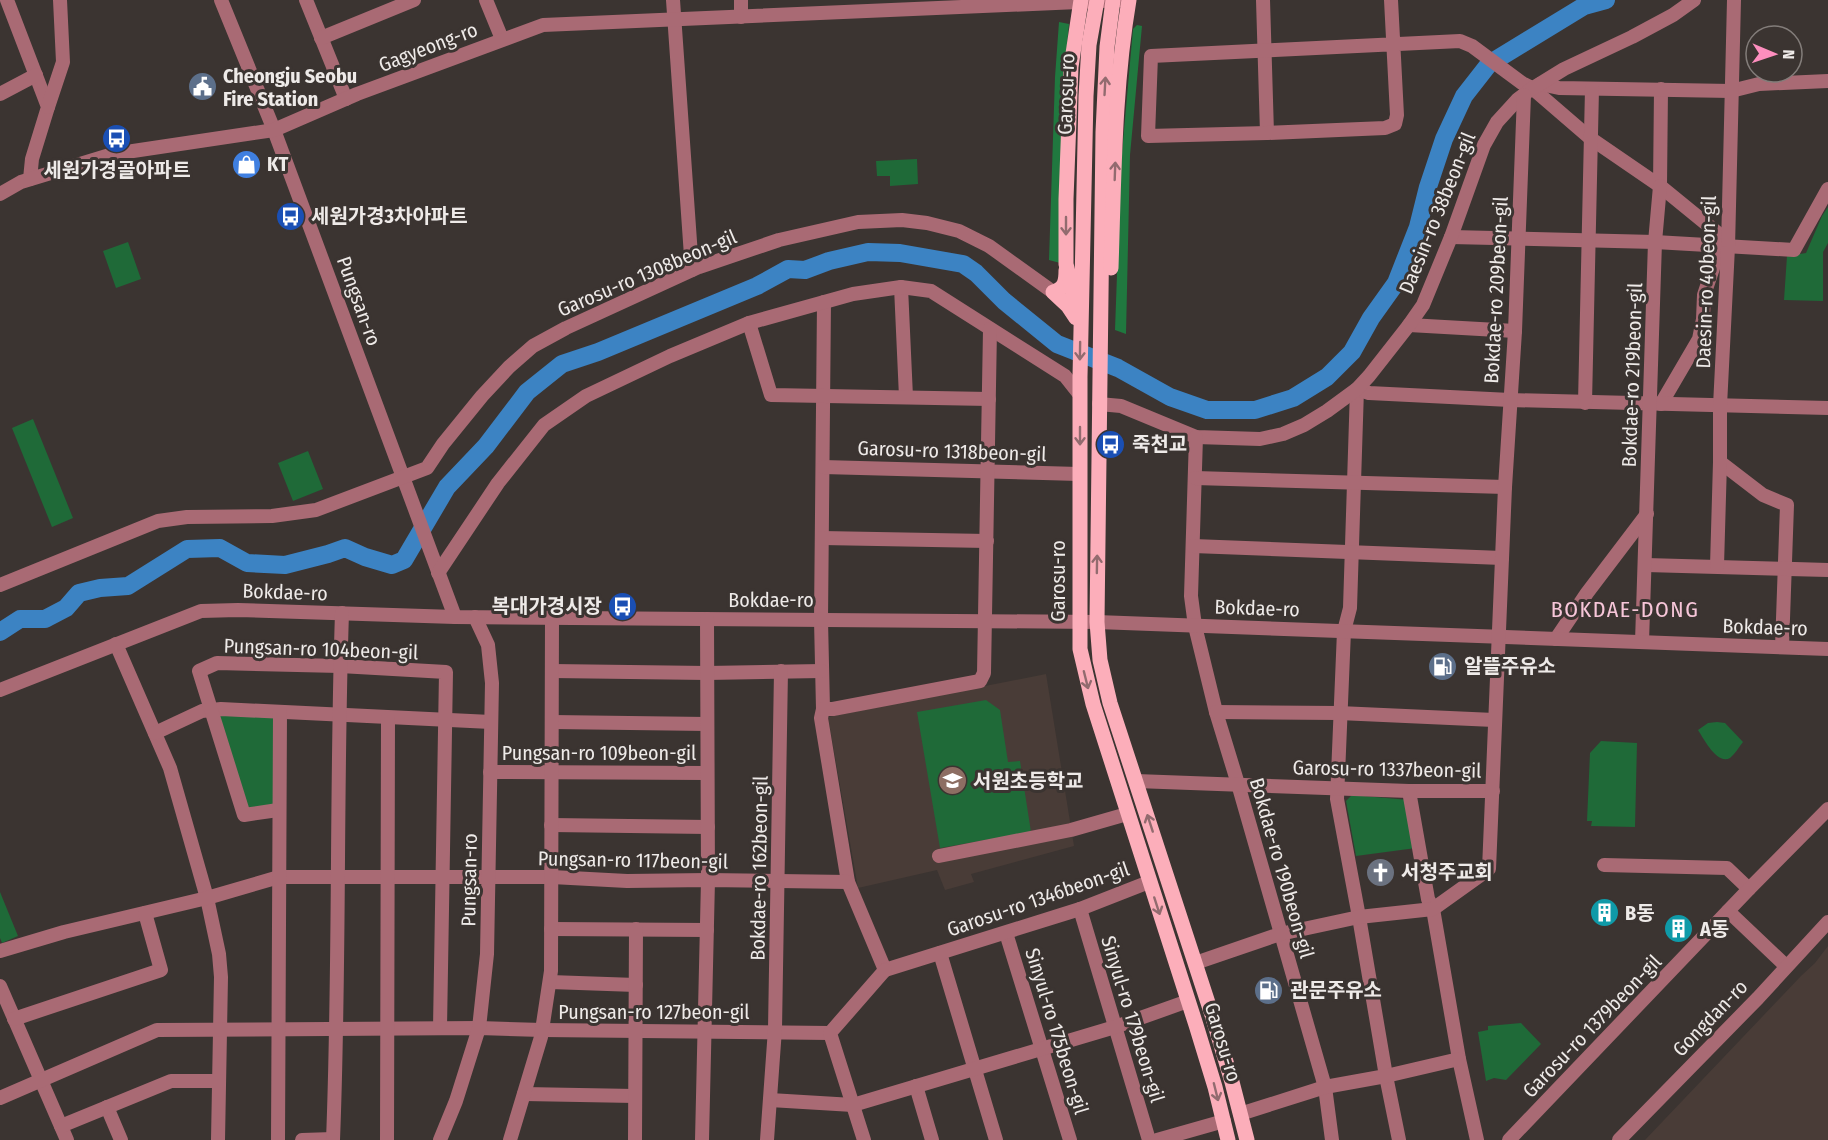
<svg xmlns="http://www.w3.org/2000/svg" width="1828" height="1140" font-family="'Fira Sans Condensed','Noto Sans KR',sans-serif">
<style>
.built{fill:#493c37}
.green{fill:#1f6a38}
.forest{fill:#20783f}
.lines{fill:none;stroke-linecap:round;stroke-linejoin:round}
.river{stroke:#3c83c3;stroke-width:18}
.minor{stroke:#a96a74;stroke-width:14}
.major{stroke:#fcaeba;stroke-width:15}
.oneway{stroke:#926b6f}
.labels{text-anchor:middle;stroke-width:6;stroke-linejoin:round;paint-order:stroke}
.street-label{font-size:20px;fill:#eeeae8;stroke:#3b3431}
.poi-label{font-size:20px;font-weight:bold;fill:#eeeae8;stroke:#3b3431;text-anchor:start}
.quarter-label{font-size:22px;letter-spacing:1.5px;fill:#f7c6d9;stroke:#3b3431}
</style>
<rect width="100%" height="100%" fill="#3b3431"/>
<!-- built -->
<g class="built">
<polygon points="1046,674 1074,846 971,874 974,882 945,890 937,870 858,888 828,717"/>
<polygon points="1828,946 1828,1140 1645,1140 1801,976 1815,963"/>
</g>
<!-- green -->
<g class="green">
<polygon points="917,159 918,184 890,186 890,176 877,176 876,161"/>
<polygon points="1828,207 1828,243 1823,252 1823,301 1784,300 1787,256 1806,253 1822,216"/>
<polygon points="128,242 141,279 116,288 103,251"/>
<polygon points="33,419 73,518 52,527 12,428"/>
<polygon points="308,451 323,489 293,501 278,463"/>
<polygon points="986,700 1000,710 1008,762 1020,761 1031,832 940,848 917,712"/>
<polygon points="216,713 275,716 274,806 248,811"/>
<path d="M1717 722 1725 723 1743 742C1739 747 1735 754 1730 758 1717 765 1704 739 1698 730L1708 723Z"/>
<polygon points="1601,741 1637,743 1635,827 1591,826 1592,821 1587,821 1590,753"/>
<polygon points="1352,795 1409,800 1416,848 1356,856 1346,801"/>
<polygon points="0,892 18,936 2,943 0,938"/>
<polygon points="1521,1023 1541,1044 1506,1080 1494,1078 1486,1081 1478,1032 1488,1030 1488,1026"/>
</g>
<!-- forest -->
<g class="forest">
<polygon points="1059,22 1069,24 1064,76 1060,263 1049,260 1055,77"/>
<polygon points="1137,25 1142,26 1130,155 1126,334 1115,330 1121,164 1133,29"/>
</g>
<g class="lines">
<!-- river -->
<polyline class="river" points="0,632 20,619 45,619 66,608 79,593 100,588 128,586 187,549 220,548 247,563 285,565 328,554 345,548 365,557 392,565 404,560 447,487 486,446 527,392 562,364 598,352 757,286 788,269 805,270 829,261 868,252 900,253 963,264 976,273 1004,301 1057,344 1118,368 1170,397 1207,410 1255,410 1293,398 1327,377 1352,352 1371,318 1396,283 1418,227 1428,187 1444,139 1464,96 1489,64 1584,6 1606,0"/>
<!-- minor -->
<g class="minor">
<polyline points="7,0 48,107 32,159 30,179"/>
<polyline points="221,0 274,130 455,617"/>
<polyline points="306,0 346,99"/>
<polyline points="486,0 502,39"/>
<polyline points="673,0 692,270"/>
<polyline points="741,0 741,17"/>
<polyline points="1263,0 1267,133"/>
<polyline points="1391,0 1397,115 1395,124 1385,128 1267,133 1148,136 1151,56 1460,41 1472,46 1522,83 1532,88 1590,138 1660,186 1661,89"/>
<polyline points="321,38 414,0"/>
<polyline points="1540,84 1559,88 1731,91 1759,84 1828,81"/>
<polyline points="0,94 36,75"/>
<polyline points="48,107 63,62 60,0"/>
<polyline points="1660,186 1720,235 1728,247 1714,265 1704,295 1703,319 1699,339 1661,404"/>
<polyline points="0,194 21,182 113,154 274,130 357,94 543,25 1124,0"/>
<polyline points="1451,237 1655,242 1794,250 1828,189"/>
<polyline points="901,287 906,397"/>
<polyline points="824,302 821,620 823,709 821,718 848,882 885,970"/>
<polyline points="749,323 771,395 989,399"/>
<polyline points="1409,325 1515,331"/>
<polyline points="1357,389 1350,608 1344,631 1337,799 1359,917 1386,1076 1399,1140"/>
<polyline points="1357,389 1369,393 1510,400 1828,408"/>
<polyline points="1585,403 1592,89"/>
<polyline points="1099,404 1121,406 1196,437 1260,439 1283,434 1304,425 1327,411 1357,389 1369,376 1409,325 1423,305 1451,237 1484,145 1497,122 1518,99 1530,90 1564,69 1632,37 1673,15 1694,0"/>
<polyline points="1196,437 1191,596 1195,626 1216,712 1238,784 1325,1087 1332,1140"/>
<polyline points="1720,462 1763,495 1787,505 1782,647"/>
<polyline points="823,467 1079,474"/>
<polyline points="1195,478 1505,487"/>
<polyline points="822,538 987,541"/>
<polyline points="1193,546 1502,558"/>
<polyline points="1646,565 1828,570"/>
<polyline points="1717,566 1720,462 1720,406 1728,247 1734,0"/>
<polyline points="438,573 498,483 544,425 586,396 670,356 749,323 853,294 901,287 931,291 1065,376 1080,395"/>
<polyline points="0,585 158,521 187,517 272,516 316,510 427,468 443,444 482,396 509,367 533,346 566,328 699,267 779,240 858,222 902,220 927,223 959,231 989,246 1053,292"/>
<polyline points="1556,639 1587,593 1647,514"/>
<polyline points="1642,642 1655,242 1660,186"/>
<polyline points="116,644 170,768 207,898 219,954 221,977 218,1140"/>
<polyline points="552,671 707,673 822,671"/>
<polyline points="0,690 201,611 238,610 455,617 1097,622 1828,649"/>
<polyline points="823,709 833,709 980,681 984,673 990,329"/>
<polyline points="1216,712 1339,713 1494,720"/>
<polyline points="552,722 707,724"/>
<polyline points="155,733 202,711 221,709 491,722"/>
<polyline points="490,772 707,773"/>
<polyline points="1136,781 1409,791 1493,791"/>
<polyline points="1409,791 1428,899 1433,909 1459,1059 1477,1140"/>
<polyline points="278,810 244,815 199,671 217,663 340,666 446,672 440,1028"/>
<polyline points="551,825 708,827"/>
<polyline points="939,856 1071,830 1127,814"/>
<polyline points="1604,865 1727,868 1749,889"/>
<polyline points="1080,909 1149,1140"/>
<polyline points="1728,911 1786,966"/>
<polyline points="551,929 707,930"/>
<polyline points="1006,933 1070,1140"/>
<polyline points="0,951 64,932 207,898 279,877 552,877 627,881 708,880 848,882"/>
<polyline points="940,953 996,1140"/>
<polyline points="1195,963 1280,934 1359,917 1433,909 1489,869 1505,487 1515,331 1524,95"/>
<polyline points="885,970 1080,909 1149,882"/>
<polyline points="550,982 636,985"/>
<polyline points="0,986 67,1140"/>
<polyline points="14,1019 161,970 145,913"/>
<polyline points="916,1086 932,1140"/>
<polyline points="524,1094 635,1096"/>
<polyline points="0,1098 157,1030 479,1028 542,1030 830,1033"/>
<polyline points="770,1100 853,1105 1115,1027 1188,1001"/>
<polyline points="107,1107 121,1140"/>
<polyline points="1240,1114 1325,1087 1386,1076 1459,1059"/>
<polyline points="61,1126 171,1081 219,1081"/>
<polyline points="278,1140 280,712"/>
<polyline points="302,1140 333,1139"/>
<path d="M333 1140C340 965 336 789 342 613"/>
<polyline points="387,1140 388,718"/>
<polyline points="440,1140 456,1101 479,1028 487,954 492,683 488,645 475,617"/>
<polyline points="510,1140 541,1037 551,971 552,618"/>
<polyline points="635,1140 636,929"/>
<polyline points="702,1140 708,880 707,619"/>
<polyline points="767,1140 775,1029 781,671"/>
<polyline points="864,1140 830,1033 885,970"/>
<polyline points="1157,1140 1224,1121"/>
<polyline points="1509,1140 1749,889 1828,809"/>
<polyline points="1619,1140 1758,998 1828,922"/>
</g>
<!-- major -->
<g class="major">
<polyline points="1097,0 1089,45 1086,96 1080,377 1080,649 1093,704 1196,1025 1215,1087 1228,1140"/>
<polyline points="1113,0 1107,47 1103,132 1097,622 1100,660 1110,703 1213,1018 1232,1082 1247,1140"/>
<path d="M1111 268C1114 179 1114 88 1129 0"/>
<path d="M1066 270C1066 281 1065 289 1053 292L1068 306 1076 318"/>
<polyline points="1076,305 1066,264 1066,199 1071,67 1081,0"/>
</g>
</g>
<!-- one-way arrows -->
<defs><path id="oneway-shaft" d="M-6 0H5M1.5-3L5.5 0L1.5 3" fill="none" stroke-width="1.6" stroke-linecap="round" stroke-linejoin="round" transform="scale(1.5)"/></defs>
<g class="oneway">
<use href="#oneway-shaft" transform="translate(1105 86) rotate(-87)"/>
<use href="#oneway-shaft" transform="translate(1115 171) rotate(-88)"/>
<use href="#oneway-shaft" transform="translate(1066 226) rotate(90)"/>
<use href="#oneway-shaft" transform="translate(1080 351) rotate(91)"/>
<use href="#oneway-shaft" transform="translate(1080 436) rotate(90)"/>
<use href="#oneway-shaft" transform="translate(1097 564) rotate(-89)"/>
<use href="#oneway-shaft" transform="translate(1086 680) rotate(76)"/>
<use href="#oneway-shaft" transform="translate(1150 823) rotate(-108)"/>
<use href="#oneway-shaft" transform="translate(1157 906) rotate(72)"/>
<use href="#oneway-shaft" transform="translate(1216 1092) rotate(76)"/>
</g>
<!-- icons -->
<defs>
<symbol id="civic-disc" viewBox="-11 -11 22 22"><circle r="9.5" fill="#5c6f8a" stroke="#3b3431"/><path d="M-.6-6.5H3V-4.5H.6V-3L4-1V1h2V6H-6V1h2V-1L-.6-3ZM-1.2 2.5V6h2.4V2.5Z" fill="#fff"/></symbol>
<symbol id="bus-disc" viewBox="-11 -11 22 22"><circle r="9.5" fill="#1a4fb4" stroke="#3b3431"/><path d="M-5-6H5V4H4V6H2V4H-2V6H-4V4H-5ZM-3.5-4V0h7V-4ZM-3.5 1.2v1.5H-2V1.2ZM2 1.2v1.5H3.5V1.2Z" fill="#fff"/></symbol>
<symbol id="shop-disc" viewBox="-11 -11 22 22"><circle r="9.5" fill="#3f7fe0" stroke="#3b3431"/><path d="M-5-2.5h2.3a2.7 3.5 0 0 1 5.4 0H5L5.5 6h-11ZM-1.5-2.5h3a1.5 2.3 0 0 0-3 0Z" fill="#fff"/></symbol>
<symbol id="fuel-disc" viewBox="-11 -11 22 22"><circle r="9.5" fill="#5c6f8a" stroke="#3b3431"/><path d="M-5.5-6h7V0h2V4h1.3V-2.5L3-4.5l.8-.8L6-3V5H2.5V1h-1V6h-7ZM-4.2-4.7v3.2H.2V-4.7Z" fill="#fff"/></symbol>
<symbol id="school-disc" viewBox="-11 -11 22 22"><circle r="9.5" fill="#8d6e63" stroke="#3b3431"/><path d="M0-5L7-2L0 1L-7-2ZM-4 1L0 2.5L4 1V4Q0 6-4 4Z" fill="#fff"/></symbol>
<symbol id="church-disc" viewBox="-11 -11 22 22"><circle r="9.5" fill="#6b7280" stroke="#3b3431"/><path d="M-1.2-6h2.4v3.5h3.3v2.4h-3.3V6h-2.4V-.1h-3.3v-2.4h3.3Z" fill="#fff"/></symbol>
<symbol id="building-disc" viewBox="-11 -11 22 22"><circle r="9.5" fill="#0f9aa8" stroke="#3b3431"/><path d="M-4-6H4V6H1V3H-1V6H-4ZM-2.5-4.3h1.7v1.8h-1.7ZM.8-4.3h1.7v1.8H.8ZM-2.5-1h1.7V.8h-1.7ZM.8-1h1.7V.8H.8Z" fill="#fff"/></symbol>
</defs>
<g fill-rule="evenodd">
<use href="#civic-disc" x="186" y="70" width="33" height="33"/>
<use href="#bus-disc" x="100" y="122" width="33" height="33"/>
<use href="#shop-disc" x="230" y="148" width="33" height="33"/>
<use href="#bus-disc" x="274" y="200" width="33" height="33"/>
<use href="#bus-disc" x="1094" y="428" width="33" height="33"/>
<use href="#bus-disc" x="606" y="590" width="33" height="33"/>
<use href="#fuel-disc" x="1426" y="650" width="33" height="33"/>
<use href="#school-disc" x="936" y="764" width="33" height="33"/>
<use href="#church-disc" x="1364" y="856" width="33" height="33"/>
<use href="#building-disc" x="1588" y="896" width="33" height="33"/>
<use href="#building-disc" x="1662" y="912" width="33" height="33"/>
<use href="#fuel-disc" x="1252" y="974" width="33" height="33"/>
</g>
<g class="labels">
<!-- street labels -->
<g class="street-label">
<text transform="translate(428 47) rotate(-21)" y="7">Gagyeong-ro</text>
<text transform="translate(1066 94) rotate(-88)" y="7">Garosu-ro</text>
<text transform="translate(1437 213) rotate(-68)" y="7">Daesin-ro 38beon-gil</text>
<text transform="translate(647 273) rotate(-23)" y="7">Garosu-ro 1308beon-gil</text>
<text transform="translate(1706 282) rotate(-88)" y="7">Daesin-ro 40beon-gil</text>
<text transform="translate(1496 290) rotate(-87)" y="7">Bokdae-ro 209beon-gil</text>
<text transform="translate(359 301) rotate(70)" y="7">Pungsan-ro</text>
<text transform="translate(1632 375) rotate(-88)" y="7">Bokdae-ro 219beon-gil</text>
<text transform="translate(952 451) rotate(2)" y="7">Garosu-ro 1318beon-gil</text>
<text transform="translate(1058 581) rotate(-90)" y="7">Garosu-ro</text>
<text transform="translate(285 592) rotate(2)" y="7">Bokdae-ro</text>
<text x="771" y="607">Bokdae-ro</text>
<text transform="translate(1257 608) rotate(2)" y="7">Bokdae-ro</text>
<text transform="translate(1765 627) rotate(2)" y="7">Bokdae-ro</text>
<text transform="translate(321 649) rotate(2)" y="7">Pungsan-ro 104beon-gil</text>
<text x="599" y="760">Pungsan-ro 109beon-gil</text>
<text transform="translate(1387 769) rotate(1)" y="7">Garosu-ro 1337beon-gil</text>
<text transform="translate(633 860) rotate(1)" y="7">Pungsan-ro 117beon-gil</text>
<text transform="translate(759 868) rotate(-89)" y="7">Bokdae-ro 162beon-gil</text>
<text transform="translate(1282 868) rotate(74)" y="7">Bokdae-ro 190beon-gil</text>
<text transform="translate(469 880) rotate(-89)" y="7">Pungsan-ro</text>
<text transform="translate(1038 899) rotate(-19)" y="7">Garosu-ro 1346beon-gil</text>
<text x="654" y="1019">Pungsan-ro 127beon-gil</text>
<text transform="translate(1710 1018) rotate(-46)" y="7">Gongdan-ro</text>
<text transform="translate(1133 1019) rotate(73)" y="7">Sinyul-ro 179beon-gil</text>
<text transform="translate(1592 1026) rotate(-46)" y="7">Garosu-ro 1379beon-gil</text>
<text transform="translate(1057 1031) rotate(73)" y="7">Sinyul-ro 175beon-gil</text>
<text transform="translate(1223 1042) rotate(73)" y="7">Garosu-ro</text>
</g>
<!-- poi labels -->
<g class="poi-label">
<text x="223" y="83">Cheongju Seobu<tspan x="223" dy="23">Fire Station</tspan></text>
<text x="267" y="171">KT</text>
<text x="117" y="177" text-anchor="middle">세원가경골아파트</text>
<text x="311" y="223">세원가경3차아파트</text>
<text x="1132" y="451">죽천교</text>
<text x="602" y="613" text-anchor="end">복대가경시장</text>
<text x="1464" y="673">알뜰주유소</text>
<text x="973" y="788">서원초등학교</text>
<text x="1401" y="879">서청주교회</text>
<text x="1625" y="920">B동</text>
<text x="1700" y="936">A동</text>
<text x="1290" y="997">관문주유소</text>
</g>
<!-- quarter labels -->
<g class="quarter-label">
<text x="1625" y="617">BOKDAE-DONG</text>
</g>
</g>
<!-- north arrow -->
<g transform="translate(1774 54) rotate(92)"><circle r="28" fill="#3b3431" stroke="#837d7a" stroke-width="1.5"/>
<path d="M0-4.5L10 22L0 15L-10 22Z" fill="#fd8ebe"/>
<text y="-9" font-size="16" font-weight="bold" text-anchor="middle" fill="#eeeae8">N</text>
</g>
</svg>
